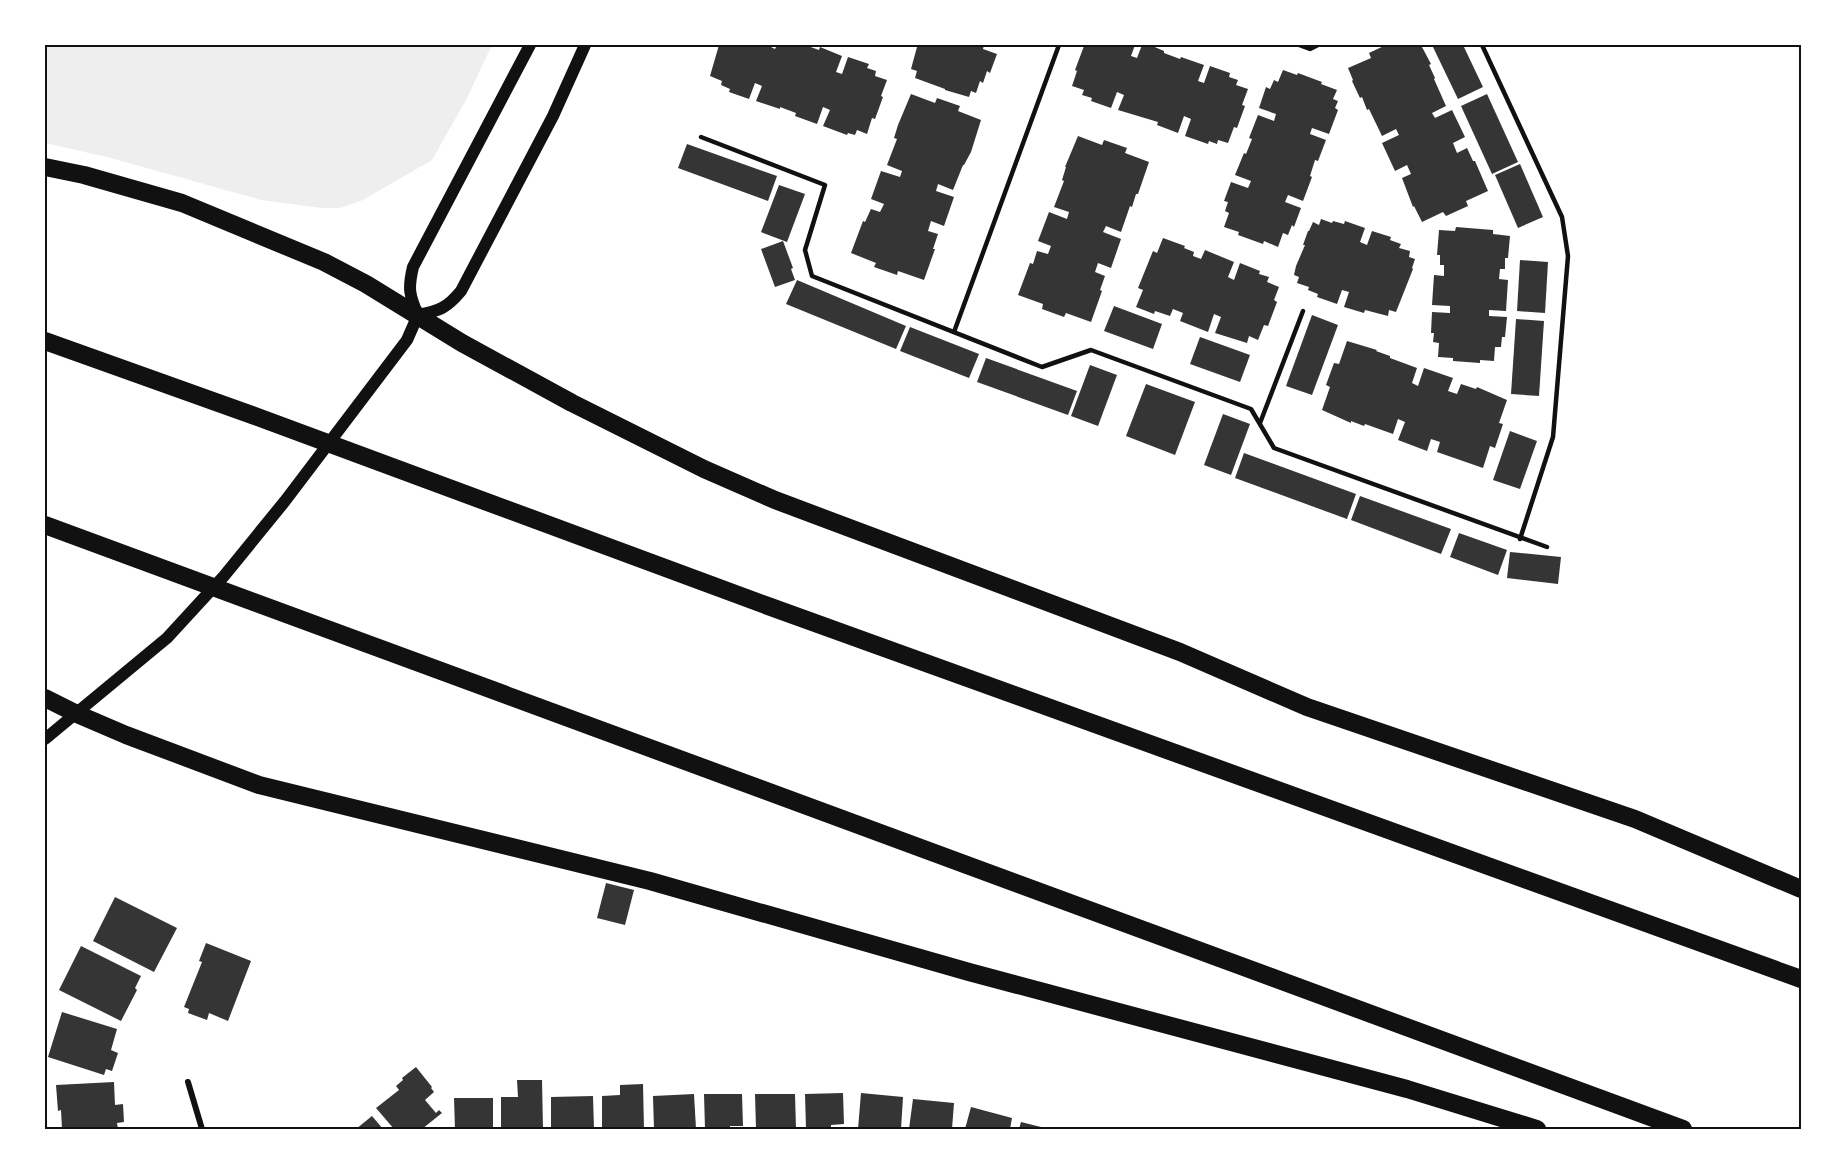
<svg xmlns="http://www.w3.org/2000/svg" width="1846" height="1174" font-family="'Public Sans',sans-serif">
<style>
.green{fill:#eee}
.building{fill:#353535}
.lines{fill:none;stroke-linecap:round;stroke-linejoin:round}
.service{stroke:#111;stroke-width:4.5}
.minor{stroke:#111;stroke-width:6}
.secondary{stroke:#111;stroke-width:12}
.motorway{stroke:#111;stroke-width:18}
.neatline{fill:none;stroke:#111;stroke-width:2}
</style>
<rect width="100%" height="100%" fill="#fff"/>
<!-- green -->
<polygon class="green" points="45,45 492,45 466,100 432,160 363,200 340,208 322,208 261,200 111,158 45,143"/>
<!-- building -->
<g class="building">
<polygon points="719,45 769,45 769,46 775,49 777,45 805,45 819,50 820,47 842,56 836,72 842,74 848,57 869,64 867,68 876,71 875,76 887,80 881,96 883,97 875,119 872,118 867,134 857,130 855,135 848,133 847,135 823,126 830,110 823,107 817,124 795,116 796,113 780,107 780,109 756,101 762,86 755,83 749,99 729,92 730,89 721,85 722,81 710,76"/>
<polygon points="913,45 984,45 983,49 997,54 990,73 987,71 983,83 980,81 976,93 971,91 969,97 945,90 945,89 915,78 917,71 911,69 917,47"/>
<polygon points="1087,45 1135,45 1131,56 1137,58 1142,45 1150,45 1164,51 1164,53 1180,59 1181,57 1204,65 1198,81 1204,83 1210,66 1230,73 1229,77 1238,80 1236,85 1248,89 1242,105 1245,106 1237,128 1234,127 1228,143 1218,140 1217,144 1209,141 1208,144 1185,136 1191,119 1184,116 1178,133 1157,125 1158,122 1118,110 1124,95 1117,92 1111,108 1091,101 1092,98 1082,95 1084,90 1072,86 1077,71 1075,70 1084,46 1086,47"/>
<polygon points="1386,45 1392,45 1393,47 1398,45 1420,45 1422,47 1431,64 1429,65 1435,78 1434,79 1446,106 1432,113 1435,118 1452,110 1465,137 1453,143 1457,153 1467,148 1473,161 1475,161 1488,191 1466,201 1468,206 1446,216 1443,212 1422,222 1414,206 1413,207 1402,178 1411,174 1407,165 1395,171 1382,143 1399,135 1396,129 1382,136 1369,109 1367,110 1362,97 1360,98 1352,81 1353,80 1348,68 1371,58 1369,53"/>
<polygon points="1432,45 1463,45 1483,87 1458,99"/>
<polygon points="1283,70 1297,75 1298,73 1322,82 1321,84 1337,90 1333,99 1338,101 1335,108 1338,110 1329,134 1312,128 1310,134 1326,140 1318,161 1315,160 1310,176 1312,177 1303,201 1288,195 1285,202 1301,208 1294,227 1292,225 1288,235 1283,233 1278,247 1264,241 1263,244 1238,235 1239,232 1224,227 1229,213 1225,211 1228,202 1224,201 1231,182 1248,188 1251,181 1235,175 1244,153 1246,154 1252,139 1249,138 1258,115 1274,121 1276,114 1259,108 1266,87 1270,89 1274,80 1278,82"/>
<polygon points="911,94 935,103 937,98 960,106 958,111 981,120 971,152 964,165 963,165 953,190 938,184 936,191 954,197 944,226 931,221 928,231 938,234 933,249 935,249 924,280 898,271 897,275 874,267 876,263 851,253 863,221 865,222 871,209 880,212 884,204 871,199 881,171 900,177 902,171 887,165 897,139 894,138 898,125"/>
<polygon points="1487,94 1518,162 1492,174 1461,106"/>
<polygon points="1078,136 1102,145 1104,140 1127,148 1125,153 1149,162 1138,194 1136,194 1132,207 1130,206 1121,232 1106,226 1103,232 1121,239 1111,268 1098,263 1095,272 1105,276 1100,290 1102,291 1091,322 1066,313 1064,317 1042,309 1043,304 1018,295 1030,263 1033,264 1037,251 1048,254 1051,246 1038,241 1049,212 1067,219 1069,212 1054,207 1064,181 1062,180 1066,167 1065,167"/>
<polygon points="687,144 777,176 768,201 678,168"/>
<polygon points="1520,164 1543,217 1518,228 1495,175"/>
<polygon points="779,185 805,194 787,242 761,232"/>
<polygon points="1321,219 1332,223 1333,221 1344,224 1345,221 1365,228 1360,242 1367,245 1372,231 1391,237 1390,240 1401,244 1399,248 1410,251 1409,257 1415,259 1412,268 1413,269 1396,312 1389,310 1388,316 1365,310 1364,313 1344,307 1349,292 1342,290 1337,304 1317,297 1318,294 1308,290 1309,287 1297,283 1299,277 1294,275 1296,266 1305,245 1303,245 1308,231 1309,231 1313,222 1319,225"/>
<polygon points="1456,227 1493,230 1493,234 1510,236 1508,258 1505,258 1505,269 1500,269 1499,279 1508,280 1506,311 1489,310 1489,316 1507,317 1505,337 1502,337 1501,347 1495,347 1494,361 1480,360 1480,363 1453,361 1453,358 1438,357 1439,343 1433,342 1434,333 1431,333 1432,312 1450,313 1450,306 1432,305 1434,275 1444,276 1444,265 1440,265 1440,255 1437,255 1439,230 1455,231"/>
<polygon points="1163,238 1185,246 1184,248 1194,252 1193,256 1201,259 1205,250 1234,262 1228,277 1234,280 1240,263 1260,271 1259,274 1269,277 1267,282 1279,287 1274,300 1277,302 1268,326 1264,325 1258,340 1249,336 1247,343 1215,333 1221,317 1214,314 1208,332 1180,321 1183,313 1173,309 1170,316 1155,311 1154,314 1136,307 1143,290 1138,288 1153,251 1157,253"/>
<polygon points="783,241 793,268 791,269 795,280 775,287 761,249"/>
<polygon points="1520,260 1548,262 1545,313 1517,311"/>
<polygon points="797,280 906,326 896,349 786,304"/>
<polygon points="1114,306 1162,324 1153,349 1104,331"/>
<polygon points="1312,315 1338,325 1312,395 1286,386"/>
<polygon points="1516,319 1544,321 1539,396 1511,394"/>
<polygon points="910,327 979,354 969,378 900,351"/>
<polygon points="1200,337 1250,355 1240,382 1190,364"/>
<polygon points="1347,341 1377,350 1376,351 1390,356 1390,358 1417,368 1412,383 1418,386 1424,368 1453,378 1448,391 1457,394 1461,384 1476,389 1477,387 1507,400 1499,423 1503,424 1495,448 1490,446 1483,468 1437,452 1440,442 1431,439 1427,451 1398,440 1405,422 1398,419 1393,434 1365,424 1364,426 1351,421 1351,423 1322,410 1330,387 1326,385 1334,363 1339,364"/>
<polygon points="986,358 1077,391 1068,415 977,382"/>
<polygon points="1090,365 1117,375 1098,426 1071,416"/>
<polygon points="1146,384 1195,402 1175,455 1126,436"/>
<polygon points="1223,414 1250,424 1231,475 1204,465"/>
<polygon points="1510,431 1537,441 1520,489 1493,480"/>
<polygon points="1244,453 1356,494 1347,519 1235,478"/>
<polygon points="1360,496 1451,529 1441,554 1351,520"/>
<polygon points="1459,533 1507,550 1498,575 1450,557"/>
<polygon points="1510,552 1561,557 1558,584 1507,578"/>
<polygon points="606,883 634,890 625,925 597,918"/>
<polygon points="115,897 177,928 154,972 93,941"/>
<polygon points="206,943 251,961 228,1021 209,1013 207,1020 188,1013 189,1009 184,1007 202,962 199,961"/>
<polygon points="81,946 141,976 135,988 137,990 121,1021 59,990"/>
<polygon points="62,1012 117,1029 111,1050 118,1053 112,1071 106,1069 104,1075 48,1057"/>
<polygon points="416,1067 432,1087 431,1088 434,1092 425,1100 436,1113 439,1110 442,1113 422,1129 420,1128 418,1129 394,1129 376,1108 399,1090 396,1086 403,1080 402,1078"/>
<polygon points="517,1080 542,1080 543,1129 501,1129 501,1097 518,1097"/>
<polygon points="114,1082 115,1105 123,1104 124,1122 117,1123 118,1129 62,1129 61,1110 58,1111 56,1085"/>
<polygon points="643,1084 644,1129 602,1129 602,1096 620,1095 620,1085"/>
<polygon points="843,1093 844,1124 831,1125 831,1129 806,1129 805,1094"/>
<polygon points="861,1093 903,1097 901,1129 858,1129"/>
<polygon points="694,1094 696,1129 654,1129 653,1096"/>
<polygon points="704,1094 742,1094 743,1126 730,1126 730,1129 705,1129"/>
<polygon points="755,1094 795,1094 796,1129 756,1129"/>
<polygon points="593,1096 594,1129 551,1129 551,1097"/>
<polygon points="454,1098 493,1098 493,1129 455,1129"/>
<polygon points="913,1099 954,1103 952,1129 909,1129"/>
<polygon points="971,1107 1012,1118 1010,1129 965,1129"/>
<polygon points="372,1116 383,1129 356,1129"/>
<polygon points="1021,1122 1045,1128 1045,1129 1019,1129"/>
</g>
<g class="lines">
<!-- service -->
<g class="service">
<polyline points="1299,45 1310,49 1318,45"/>
<polyline points="1482,45 1562,217 1568,256 1553,437 1520,539"/>
<polyline points="701,137 825,185 805,250 812,276 1042,367 1091,350 1251,409 1274,448 1547,547"/>
<polyline points="954,332 1059,45"/>
<polyline points="1260,423 1303,311"/>
</g>
<!-- minor -->
<polyline class="minor" points="188,1082 202,1129"/>
<!-- secondary -->
<g class="secondary">
<path d="M418 315C439 311 447 308 461 291L553 116 585 45"/>
<path d="M45 739 167 638 224 576 285 501 407 340 418 315C409 295 408 288 413 267L530 45"/>
</g>
<!-- motorway -->
<g class="motorway">
<polyline points="45,167 84,175 182,203 324,262 366,284 462,343 572,403 704,469 775,500 1180,652 1307,707 1635,819 1801,889"/>
<polyline points="45,341 252,415 768,606 1801,979"/>
<polyline points="45,525 1683,1129"/>
<polyline points="45,698 77,714 126,735 259,785 650,881 969,972 1407,1089 1537,1129"/>
</g>
</g>
<!-- border -->
<rect width="1846" height="1174" fill="none" stroke="#ffffff" stroke-width="93"/>
<rect x="46" y="46" width="1754" height="1082" class="neatline"/>
</svg>
